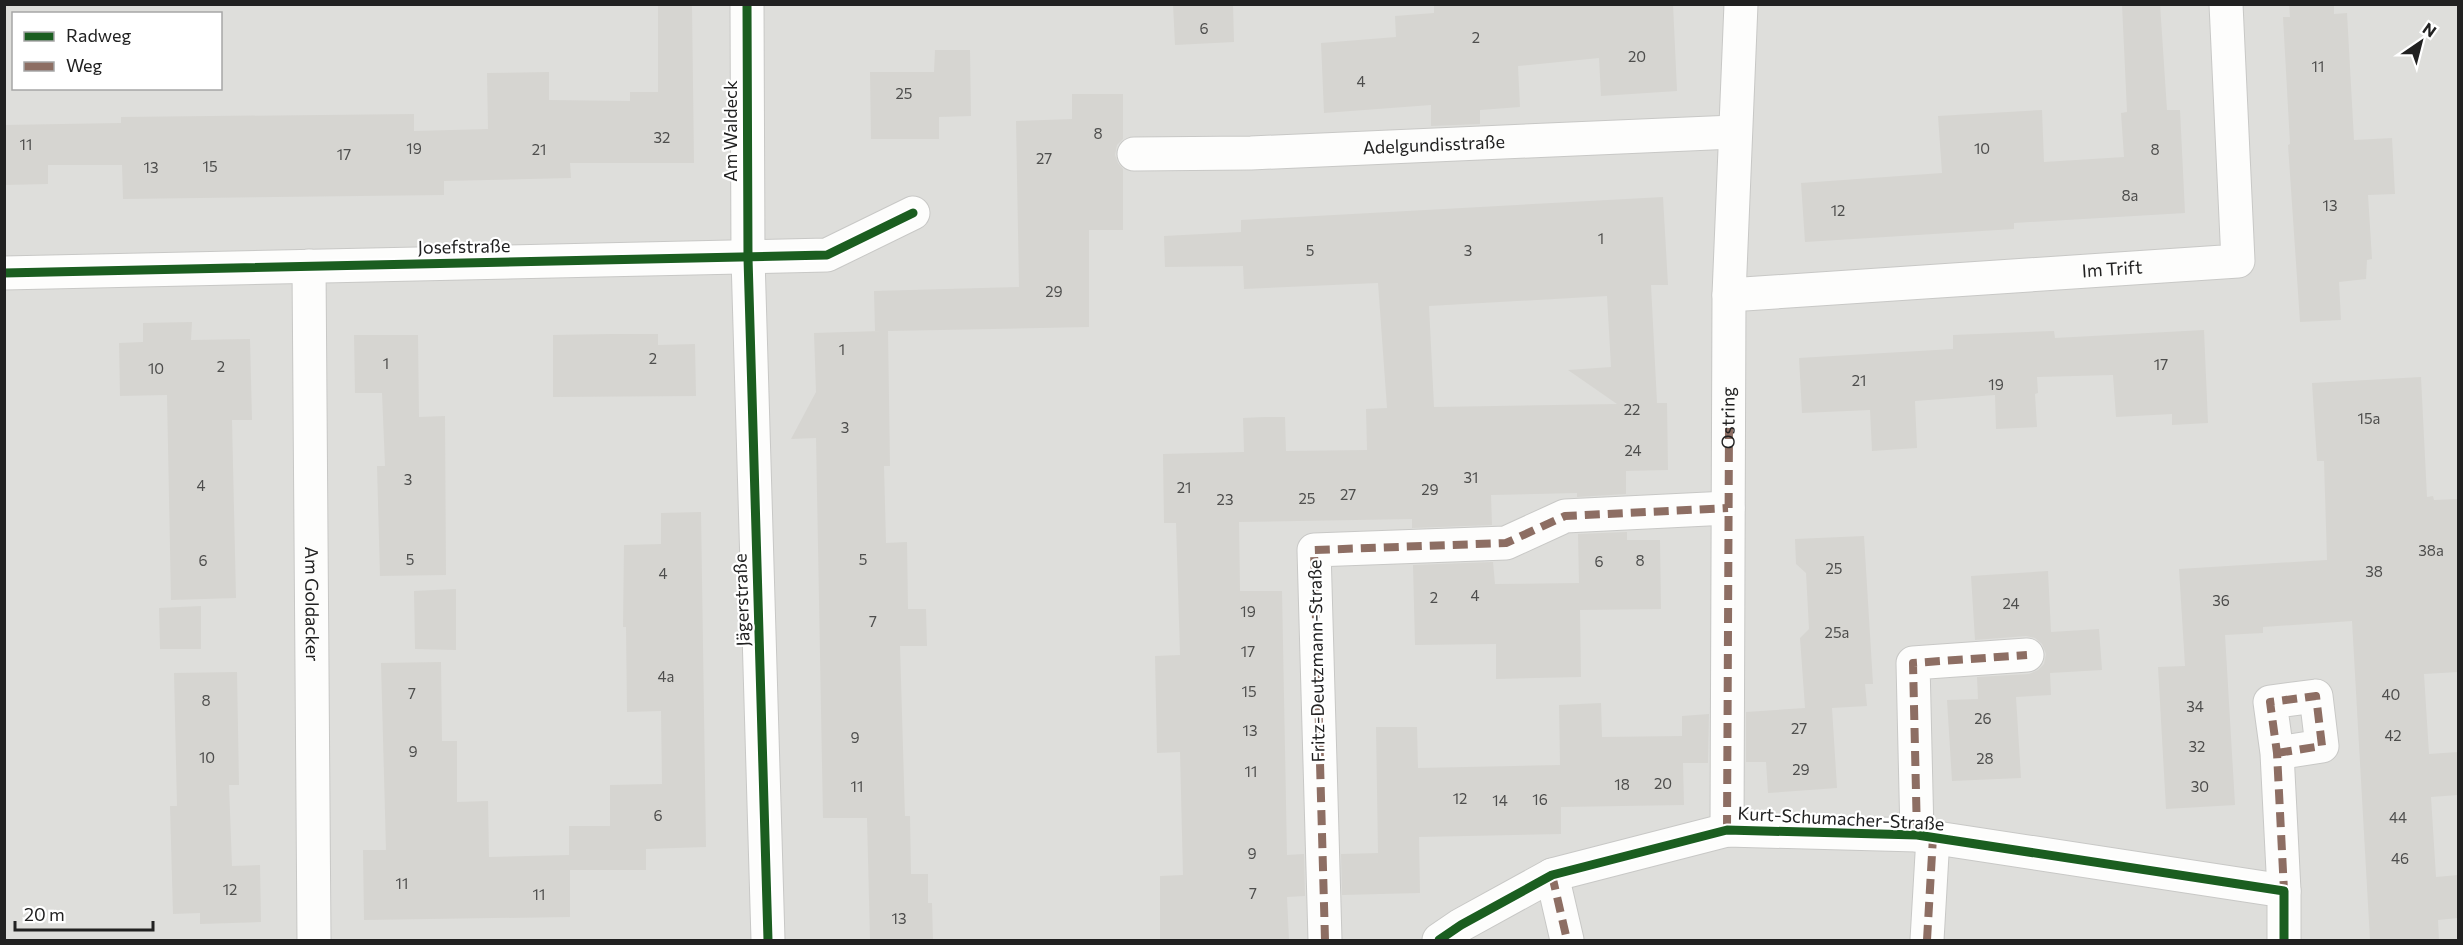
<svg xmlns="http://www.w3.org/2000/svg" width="2463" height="945" font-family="Commissioner,sans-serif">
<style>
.residential{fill:#dededb;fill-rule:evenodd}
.building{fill:#d6d5d1;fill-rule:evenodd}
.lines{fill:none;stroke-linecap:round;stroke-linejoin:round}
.minor-casing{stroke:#c8c8c6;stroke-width:35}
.minor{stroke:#fdfdfc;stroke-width:33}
.quiet{stroke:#8d6e63;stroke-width:8;stroke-dasharray:15 8;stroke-linecap:butt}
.cycleway-casing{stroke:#fff;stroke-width:13}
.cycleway{stroke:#1b5e20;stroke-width:9}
.labels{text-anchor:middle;stroke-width:4.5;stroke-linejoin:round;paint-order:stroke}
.number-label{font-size:15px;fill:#4e4e4d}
.street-label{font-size:18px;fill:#212121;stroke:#fff}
</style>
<rect width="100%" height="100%" fill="#efefea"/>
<!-- residential -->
<path class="residential" d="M5 5H2458V940H5ZM14 14H220V88H14Z"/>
<!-- building -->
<g class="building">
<polygon points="658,4 691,4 692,7 694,163 570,163 571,178 444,181 444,195 123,199 122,165 48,165 48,184 4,185 4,125 121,123 121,117 414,114 414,131 488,129 487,73 549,72 549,100 630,101 630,92 658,92"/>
<polygon points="1173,4 1233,4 1234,42 1175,45"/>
<polygon points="1465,4 1673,4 1677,91 1601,96 1599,58 1518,66 1520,107 1480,110 1480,124 1431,126 1431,105 1324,113 1321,43 1396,37 1395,16 1434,13 1434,6"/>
<polygon points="2122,4 2160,4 2167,110 2180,110 2185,213 2014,223 2014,229 1805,242 1801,183 1942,173 1938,116 2042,110 2044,162 2124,157 2121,113 2127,112"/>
<polygon points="2289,4 2334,4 2334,14 2347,13 2354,140 2392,138 2395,194 2368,195 2372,259 2367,260 2366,279 2339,282 2341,320 2300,322 2288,145 2290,144 2283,17 2290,17"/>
<polygon points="935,50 970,50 971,116 939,117 939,139 871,139 870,72 934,72"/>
<polygon points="1072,94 1123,94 1123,139 1117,145 1115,155 1118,163 1123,169 1123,230 1089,230 1089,327 888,331 890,466 884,466 886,543 907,542 908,609 926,609 927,646 900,646 905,816 910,816 911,874 928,874 928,903 932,903 933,940 870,940 867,818 823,818 816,438 791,439 816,392 814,333 881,331 875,331 874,291 1019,287 1016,121 1072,119"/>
<path d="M1663 197 1668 285H1651L1657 403H1667L1668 470 1626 471V494L1577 497V493L1491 495 1492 525 1412 528V519L1239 522 1240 591H1282L1287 855 1304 854 1305 896 1287 897 1289 940H1160V876L1183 875 1180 752 1157 753 1155 656 1180 655 1176 523H1164L1163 454 1244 452 1243 418 1264 417H1285L1286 451 1367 450 1366 409 1387 408 1378 283 1244 289 1243 266 1165 267 1164 236 1241 232V220ZM1607 296 1611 367 1568 370 1617 404 1434 407 1429 306Z"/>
<polygon points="192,322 191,340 250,339 252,420 232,420 236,598 171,600 167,395 120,396 119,343 143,342 143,323"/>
<polygon points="2204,330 2208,423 2172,425 2172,414 2116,417 2113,375 2037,377 2038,393 2035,394 2037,427 1996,429 1995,395 1915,401 1917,448 1872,451 1870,410 1802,413 1799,358 1953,349 1953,335 2054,331 2055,338"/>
<polygon points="610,334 658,334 658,345 695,344 696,396 553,397 553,335"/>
<polygon points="354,335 418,335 419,417 445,416 446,575 380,576 377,466 385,466 382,393 355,393"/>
<polygon points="2421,377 2427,497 2433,496 2434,500 2458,499 2458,672 2424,674 2429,754 2458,752 2458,795 2431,797 2436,877 2458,875 2458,918 2438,920 2439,940 2370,940 2352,621 2263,627 2263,633 2225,635 2235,805 2166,809 2158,667 2185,666 2179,569 2327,560 2324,461 2317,461 2312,383"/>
<polygon points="701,512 706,847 646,849 646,870 570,870 570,917 364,920 363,850 386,850 381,663 441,662 442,741 457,741 457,802 488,801 489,857 569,855 569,826 610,826 610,785 662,784 661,711 627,712 626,627 623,627 624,545 661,544 661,513"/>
<polygon points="1627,532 1627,540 1660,540 1661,609 1580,610 1581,677 1496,679 1496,644 1415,645 1413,565 1493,562 1495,584 1579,583 1578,534"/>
<polygon points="1864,536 1873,684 1865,684 1867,706 1832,708 1837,788 1768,793 1766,762 1746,762 1746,712 1805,708 1800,638 1809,629 1806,573 1796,564 1795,539"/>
<polygon points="2048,571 2051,632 2099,629 2102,670 2050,673 2051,695 2016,697 2021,778 1952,781 1947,700 1978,699 1977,677 2029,674 2038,670 2044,664 2046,654 2042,644 2035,638 2026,636 1975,640 1971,576"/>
<polygon points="456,589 456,650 415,649 414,591"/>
<polygon points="201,606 201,649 160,649 159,608"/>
<polygon points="237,672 239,785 229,785 232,866 260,865 261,922 200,924 200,913 173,914 170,806 177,806 174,673"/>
<polygon points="1601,703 1602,737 1682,736 1682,716 1709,714 1708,763 1683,763 1684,805 1561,807 1561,834 1419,837 1420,893 1342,895 1341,854 1378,853 1376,727 1417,727 1418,768 1560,765 1559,705"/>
</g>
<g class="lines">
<defs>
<g id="minor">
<polyline points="747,4 748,258 768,940"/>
<path id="s1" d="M1134 154 1251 153 1734 132"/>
<path id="s2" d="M309 266 314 940"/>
<polyline points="4,273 827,255 913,213"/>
<path id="s3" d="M1729 295 2238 261 2226 4"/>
<polyline points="2277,753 2322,746 2316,696 2270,702 2277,753 2284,891"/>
<path id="s4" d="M1727 830 1729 295 1741 4"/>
<polyline points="1917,835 1913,663 2027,655"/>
<polyline points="1552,875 1567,940"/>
<polyline points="1325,940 1314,550 1506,543 1565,516 1728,508"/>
<polyline points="1439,940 1461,925 1552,875 1727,830 1917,835 2284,891 2284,940"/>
<polyline points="1927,940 1933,837"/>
</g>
</defs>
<!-- minor casing -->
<use href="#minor" class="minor-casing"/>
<!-- minor -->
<use href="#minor" class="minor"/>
<!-- quiet -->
<g class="quiet">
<polyline points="2277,753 2322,746 2316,696 2270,702 2277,753 2284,891"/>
<polyline points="1727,830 1729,428"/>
<polyline points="1917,835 1913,663 2027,655"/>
<polyline points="1552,875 1567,940"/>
<polyline points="1325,940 1314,550 1506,543 1565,516 1728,508"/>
<polyline points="1927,940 1933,837"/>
</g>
<defs>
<g id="cycleway">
<polyline points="747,4 748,258 768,940"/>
<polyline points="4,273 827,255 913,213"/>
<polyline points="1439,940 1461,925 1552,875 1727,830 1917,835 2284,891 2284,940"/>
</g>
</defs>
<!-- cycleway casing -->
<use href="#cycleway" class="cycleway-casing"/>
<!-- cycleway -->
<use href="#cycleway" class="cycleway"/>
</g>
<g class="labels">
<!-- number labels -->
<g class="number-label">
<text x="1204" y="34">6</text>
<text x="1476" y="43">2</text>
<text x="1637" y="62">20</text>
<text x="2318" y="72">11</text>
<text x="1361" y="87">4</text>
<text x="904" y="99">25</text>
<text x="1098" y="139">8</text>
<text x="662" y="143">32</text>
<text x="26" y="150">11</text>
<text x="414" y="154">19</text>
<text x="1982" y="154">10</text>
<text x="539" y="155">21</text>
<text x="2155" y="155">8</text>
<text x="344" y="160">17</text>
<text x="1044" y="164">27</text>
<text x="210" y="172">15</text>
<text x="151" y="173">13</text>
<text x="2130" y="201">8a</text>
<text x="2330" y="211">13</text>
<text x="1838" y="216">12</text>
<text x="1601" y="244">1</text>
<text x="1310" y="256">5</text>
<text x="1468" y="256">3</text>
<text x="1054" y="297">29</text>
<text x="842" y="355">1</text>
<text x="653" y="364">2</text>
<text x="386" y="369">1</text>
<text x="2161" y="370">17</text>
<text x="221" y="372">2</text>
<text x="156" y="374">10</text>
<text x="1859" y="386">21</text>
<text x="1996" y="390">19</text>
<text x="1632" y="415">22</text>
<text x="2369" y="424">15a</text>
<text x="845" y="433">3</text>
<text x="1633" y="456">24</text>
<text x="1471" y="483">31</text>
<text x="408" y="485">3</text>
<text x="201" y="491">4</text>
<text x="1184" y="493">21</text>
<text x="1430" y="495">29</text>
<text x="1348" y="500">27</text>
<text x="1307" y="504">25</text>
<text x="1225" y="505">23</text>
<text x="2431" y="556">38a</text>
<text x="410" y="565">5</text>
<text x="863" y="565">5</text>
<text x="203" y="566">6</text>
<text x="1640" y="566">8</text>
<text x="1599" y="567">6</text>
<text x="1834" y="574">25</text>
<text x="2374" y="577">38</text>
<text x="663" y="579">4</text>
<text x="1475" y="601">4</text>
<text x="1434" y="603">2</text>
<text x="2221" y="606">36</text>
<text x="2011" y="609">24</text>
<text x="1248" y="617">19</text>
<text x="873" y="627">7</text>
<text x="1837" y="638">25a</text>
<text x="1248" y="657">17</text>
<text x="666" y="682">4a</text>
<text x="1249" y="697">15</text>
<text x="412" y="699">7</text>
<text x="2391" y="700">40</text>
<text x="206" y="706">8</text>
<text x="2195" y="712">34</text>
<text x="1983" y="724">26</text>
<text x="1799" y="734">27</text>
<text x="1250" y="736">13</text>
<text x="2393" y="741">42</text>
<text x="855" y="743">9</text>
<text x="2197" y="752">32</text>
<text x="413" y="757">9</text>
<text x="207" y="763">10</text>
<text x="1985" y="764">28</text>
<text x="1801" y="775">29</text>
<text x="1251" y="777">11</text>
<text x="1663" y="789">20</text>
<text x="1622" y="790">18</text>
<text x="857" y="792">11</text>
<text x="2200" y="792">30</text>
<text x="1460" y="804">12</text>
<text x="1540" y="805">16</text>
<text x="1500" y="806">14</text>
<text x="658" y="821">6</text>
<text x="2398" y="823">44</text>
<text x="1252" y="859">9</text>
<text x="2400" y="864">46</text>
<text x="402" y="889">11</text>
<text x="230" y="895">12</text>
<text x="1253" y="899">7</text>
<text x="539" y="900">11</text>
<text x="899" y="924">13</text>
</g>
<!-- street labels -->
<g class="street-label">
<text transform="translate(731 131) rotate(-90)" y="6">Am Waldeck</text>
<text dy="6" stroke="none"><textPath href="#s1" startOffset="300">Adelgundisstraße</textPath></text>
<text transform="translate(464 247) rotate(-1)" y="6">Josefstraße</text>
<text dy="6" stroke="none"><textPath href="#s3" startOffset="384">Im Trift</textPath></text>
<text dy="6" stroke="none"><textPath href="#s4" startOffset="412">Ostring</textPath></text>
<text transform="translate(742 600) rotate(-92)" y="6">Jägerstraße</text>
<text dy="6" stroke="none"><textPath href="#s2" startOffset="338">Am Goldacker</textPath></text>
<text transform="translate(1317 661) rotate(-91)" y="6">Fritz-Deutzmann-Straße</text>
<text transform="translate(1841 819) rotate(3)" y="6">Kurt-Schumacher-Straße</text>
</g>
</g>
<!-- border -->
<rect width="2463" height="945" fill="none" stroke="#212121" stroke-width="12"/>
<!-- legend -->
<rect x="12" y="12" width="210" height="78" fill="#ffffff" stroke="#a6a6a6" stroke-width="1.5"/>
<rect x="24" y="32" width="30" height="9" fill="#1b5e20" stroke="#a6a6a6" stroke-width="1.5"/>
<text x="66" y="42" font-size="18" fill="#212121">Radweg</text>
<rect x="24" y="62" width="30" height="9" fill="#8d6e63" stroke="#a6a6a6" stroke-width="1.5"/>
<text x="66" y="72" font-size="18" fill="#212121">Weg</text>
<!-- north arrow -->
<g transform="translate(2421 42) rotate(35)" stroke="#ffffff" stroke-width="4.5" paint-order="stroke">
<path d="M0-4.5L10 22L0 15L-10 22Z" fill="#212121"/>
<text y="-9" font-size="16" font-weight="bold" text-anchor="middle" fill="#212121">N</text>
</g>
<!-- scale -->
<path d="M15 921v9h138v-9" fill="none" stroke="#212121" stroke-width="3"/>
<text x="24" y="921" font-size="18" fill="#212121" stroke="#ffffff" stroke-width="4.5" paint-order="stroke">20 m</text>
</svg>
